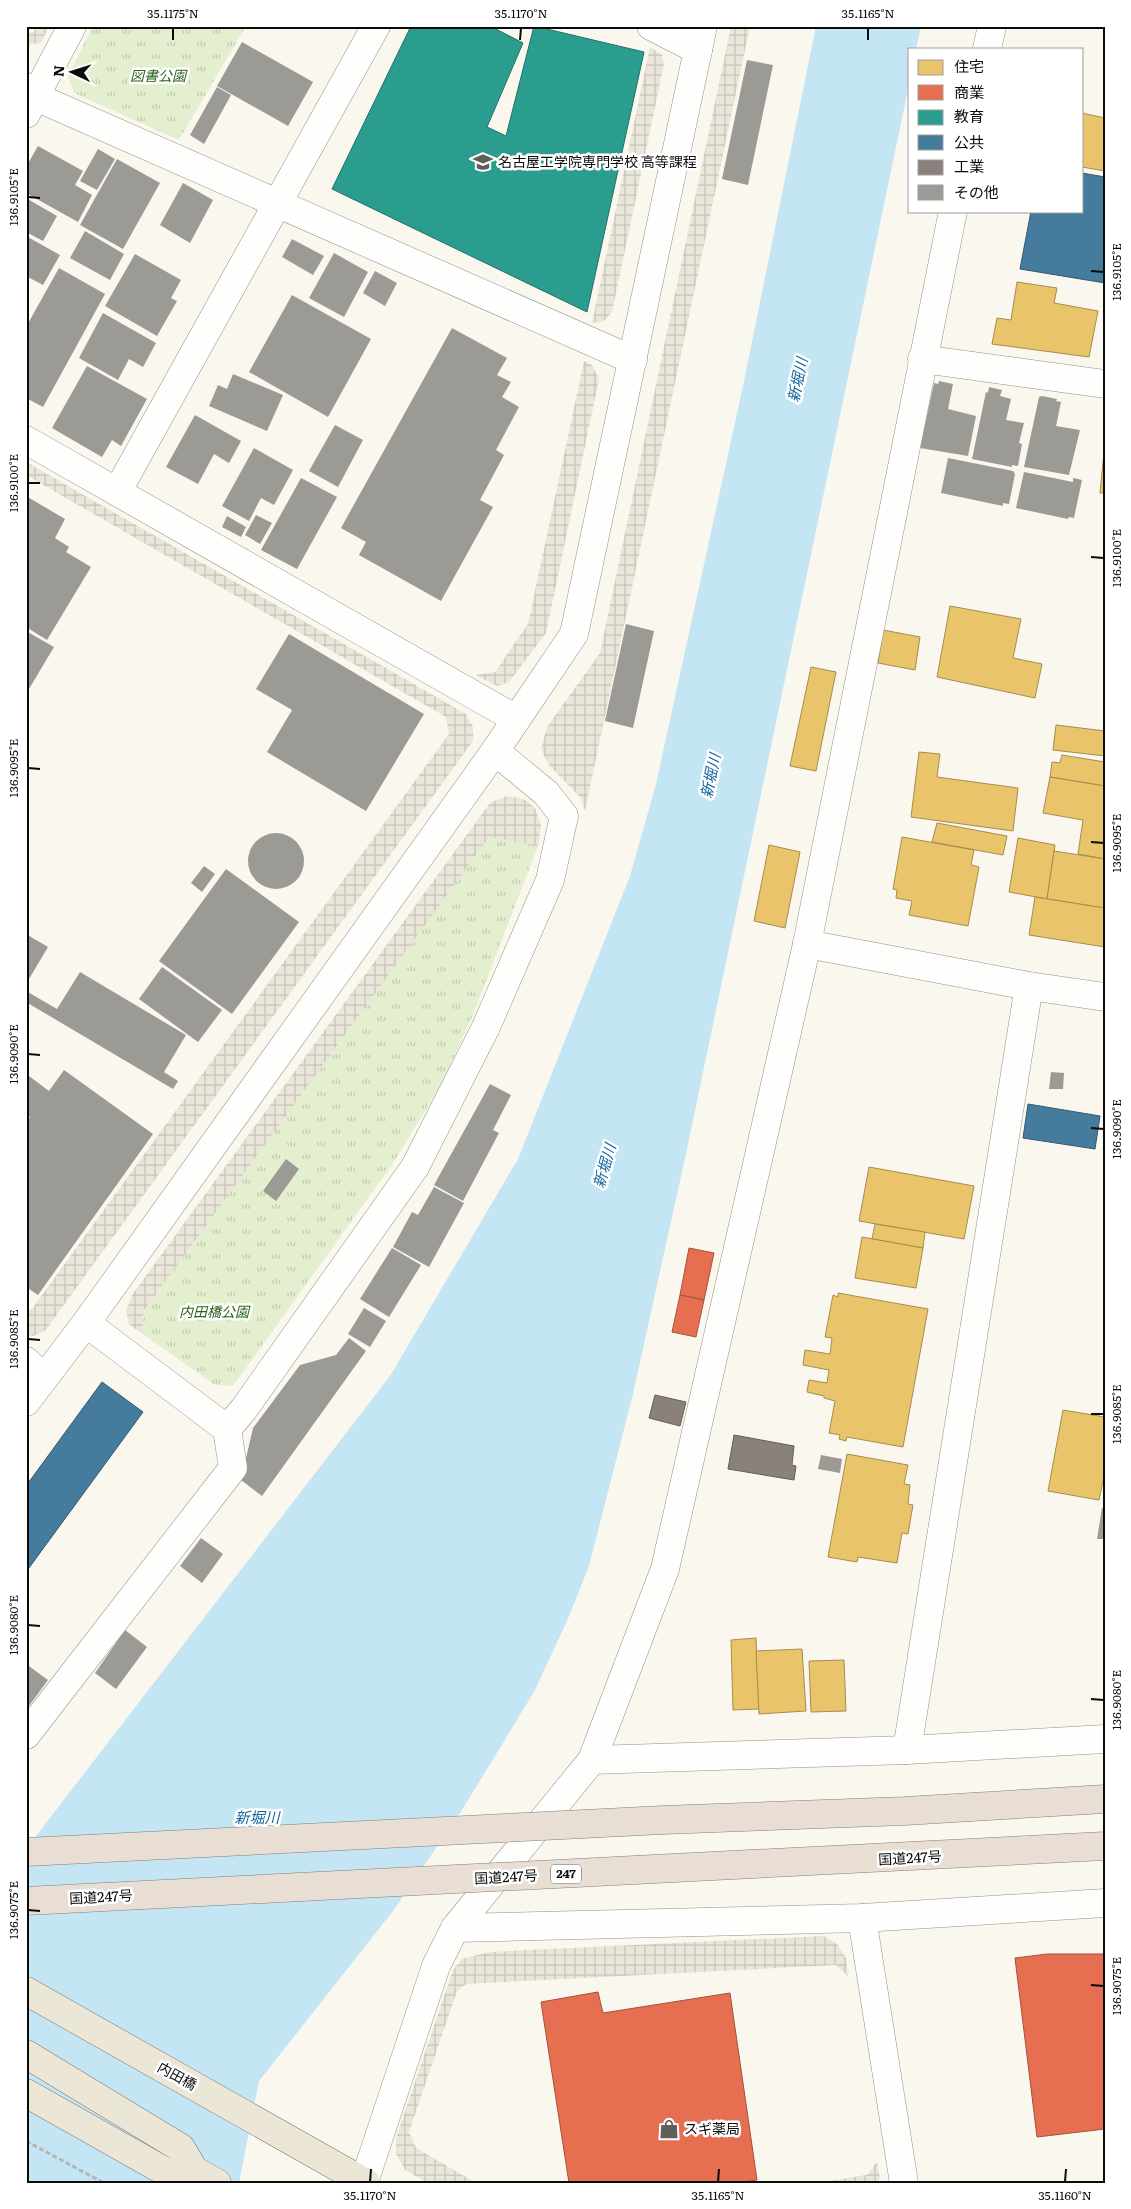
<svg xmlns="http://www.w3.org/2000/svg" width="1131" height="2209" font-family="Literata,'Noto Sans JP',serif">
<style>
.grass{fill:url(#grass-tufts)}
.plaza{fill:url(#plaza-grid)}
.water{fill:#c4e5f4}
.homes{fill:#e9c46a;stroke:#a68c4e}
.shops{fill:#e76f51;stroke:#a5513c}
.schools{fill:#2a9d8f;stroke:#217167}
.public{fill:#457b9d;stroke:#345971}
.industry{fill:#8a817c;stroke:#645e5a}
.building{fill:#9c9a94}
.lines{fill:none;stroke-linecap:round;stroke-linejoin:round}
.minor-casing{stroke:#93918d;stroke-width:29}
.major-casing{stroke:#807f7a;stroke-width:29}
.path{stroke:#b7b6b5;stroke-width:3;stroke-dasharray:5 2.5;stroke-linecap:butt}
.minor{stroke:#fefefc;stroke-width:28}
.major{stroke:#ece6d6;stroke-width:28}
.highway-bridge-casing{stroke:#807f7a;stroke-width:29;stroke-linecap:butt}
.highway-bridge{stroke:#e9ded4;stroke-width:28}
.ticks{fill:none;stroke:#0b0b0b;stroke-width:2}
.labels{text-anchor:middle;stroke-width:5;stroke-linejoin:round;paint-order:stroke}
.shield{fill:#fff;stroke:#545454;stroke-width:1}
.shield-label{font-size:12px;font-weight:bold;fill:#0b0b0b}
.park-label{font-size:14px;font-style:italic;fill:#2c621b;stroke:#fff}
.poi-label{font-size:14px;fill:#0b0b0b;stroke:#fff;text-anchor:start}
.street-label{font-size:14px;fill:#0b0b0b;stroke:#fff}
.water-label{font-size:15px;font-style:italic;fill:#13659d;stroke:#fff}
.neatline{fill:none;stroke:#0b0b0b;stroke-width:2}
.ticks-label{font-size:12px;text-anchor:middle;fill:#0b0b0b}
</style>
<defs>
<pattern id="grass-tufts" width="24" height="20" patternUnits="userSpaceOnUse" patternTransform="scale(1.25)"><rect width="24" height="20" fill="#e3efce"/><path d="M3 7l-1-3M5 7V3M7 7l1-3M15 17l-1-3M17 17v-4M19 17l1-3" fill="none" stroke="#c1ccb0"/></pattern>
<pattern id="plaza-grid" width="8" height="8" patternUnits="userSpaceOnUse" patternTransform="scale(1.25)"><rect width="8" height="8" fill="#eae5d9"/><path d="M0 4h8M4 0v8" fill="none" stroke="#c7c3b9"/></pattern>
</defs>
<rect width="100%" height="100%" fill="#faf7ee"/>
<!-- grass -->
<g class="grass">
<polygon points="93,26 246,26 179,140 74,93 68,76"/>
<polygon points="489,836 538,846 473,1015 440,1087 391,1166 233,1386 215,1385 143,1334 143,1312"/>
</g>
<!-- plaza -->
<g class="plaza">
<polygon points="37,26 49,26 41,43 26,45 26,33 34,32"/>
<polygon points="731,26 750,26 585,811 581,798 549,765 541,749 547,727 600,653"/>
<polygon points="650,47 662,55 664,64 612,312 604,321 592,323"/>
<polygon points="584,361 592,365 599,379 546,633 509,682 497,686 476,675 495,672 528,624"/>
<polygon points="26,462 466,714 473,727 473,741 45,1331 33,1336 26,1334 26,1310 32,1309 449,734 446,717 26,475"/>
<polygon points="506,796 524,799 535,808 541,825 538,846 489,837 143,1312 143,1334 134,1328 129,1324 126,1311 132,1295 490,803"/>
<polygon points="824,1936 837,1944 846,1958 848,1976 836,1965 466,1984 457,1991 409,2132 416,2148 476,2183 428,2183 405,2170 396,2154 396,2138 453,1970 462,1959 489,1952"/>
<polygon points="877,2162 880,2178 878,2183 815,2183 867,2175"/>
</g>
<!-- water -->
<polygon class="water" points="816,26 921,26 916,49 910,49 910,80 687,1149 633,1394 589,1566 567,1621 534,1692 462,1810 393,1911 259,2081 239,2183 26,2183 26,1849 390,1376 518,1159 630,876 656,784 743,386"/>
<!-- homes -->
<g class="homes">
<polygon points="1082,113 1105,118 1105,171 1082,167"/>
<polygon points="1017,282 1057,288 1054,303 1098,311 1089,357 992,344 997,318 1011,320"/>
<polygon points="1105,442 1105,493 1100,493"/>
<polygon points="950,606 1021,619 1013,658 1042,664 1035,698 937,677"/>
<polygon points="883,630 920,637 915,670 878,663"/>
<polygon points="811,667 836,672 816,771 790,766"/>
<polygon points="1056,725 1105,731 1105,756 1053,750"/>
<polygon points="919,752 940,754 937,777 1018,788 1013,831 911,817"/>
<polygon points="1062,755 1105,762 1105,786 1050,777 1052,762 1060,763"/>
<polygon points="1050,777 1105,786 1105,859 1078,854 1083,820 1043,813"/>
<polygon points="937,823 1007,836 1003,855 932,842"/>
<polygon points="902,837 974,850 971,865 979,867 968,926 909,915 912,901 896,898 897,890 893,889"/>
<polygon points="1018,838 1055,845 1047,899 1009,892"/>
<polygon points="769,845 800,852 785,928 754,921"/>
<polygon points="1054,851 1105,859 1104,908 1047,899"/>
<polygon points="1035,897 1105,908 1105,947 1029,935"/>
<polygon points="869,1167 974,1186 964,1239 859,1221"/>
<polygon points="875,1224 925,1232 923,1248 872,1239"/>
<polygon points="862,1237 923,1248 916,1288 855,1278"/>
<polygon points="838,1293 928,1309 903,1447 847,1437 846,1441 839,1439 840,1435 829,1433 835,1401 824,1398 824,1396 807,1392 809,1380 827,1383 829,1370 803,1365 805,1350 830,1354 832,1338 825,1337 833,1295 838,1297"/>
<polygon points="1063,1410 1105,1417 1105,1472 1099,1500 1048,1491"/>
<polygon points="847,1454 908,1465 904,1484 910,1485 908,1504 913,1505 908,1534 902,1533 897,1563 858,1557 857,1562 828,1557"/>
<polygon points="756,1638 759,1709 733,1710 731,1640"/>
<polygon points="802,1649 806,1711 759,1714 756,1651"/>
<polygon points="844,1660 846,1711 811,1712 809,1661"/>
</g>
<!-- shops -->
<g class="shops">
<polygon points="689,1248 714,1253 704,1300 680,1295"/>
<polygon points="680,1295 704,1300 696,1337 672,1332"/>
<polygon points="1047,1954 1105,1954 1105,2129 1037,2137 1015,1958"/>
<polygon points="598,1992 603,2013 730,1993 757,2180 737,2183 569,2183 541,2002"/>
</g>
<!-- schools -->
<polygon class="schools" points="411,26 490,26 523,43 487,127 506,136 534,26 644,52 587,312 332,189"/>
<!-- public -->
<g class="public">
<polygon points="1082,173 1105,177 1105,283 1020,269 1031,211 1082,211"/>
<polygon points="1028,1104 1100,1116 1095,1149 1023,1138"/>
<polygon points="102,1382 143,1412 26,1572 26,1486"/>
</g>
<!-- industry -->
<g class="industry">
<polygon points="655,1395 686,1402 680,1426 649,1418"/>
<polygon points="734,1435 794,1446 792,1465 796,1466 794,1480 728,1469"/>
</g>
<!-- building -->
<g class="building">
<polygon points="242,42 313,82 288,126 217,86"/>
<polygon points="747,60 773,65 748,185 722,179"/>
<polygon points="217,87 231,95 204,144 190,135"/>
<polygon points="38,146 83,171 75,185 92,195 78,222 26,193 26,167"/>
<polygon points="98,149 115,159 97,190 80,181"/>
<polygon points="117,159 160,183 123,249 80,225"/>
<polygon points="183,183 213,200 190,243 160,225"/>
<polygon points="26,198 57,216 43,241 26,232"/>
<polygon points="85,231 124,254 110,280 70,258"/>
<polygon points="26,236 60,255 43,285 26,276"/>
<polygon points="292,239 324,256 313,275 282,257"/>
<polygon points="334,253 368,272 344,317 309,298"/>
<polygon points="135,254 181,280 171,298 177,301 157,336 105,306"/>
<polygon points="59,268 105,294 43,407 26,398 26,327"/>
<polygon points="375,271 397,283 385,306 363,293"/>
<polygon points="292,295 371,339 328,417 249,372"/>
<polygon points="103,313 156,343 143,367 129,359 118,380 79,358"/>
<polygon points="452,328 507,358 497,375 511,382 502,397 519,407 496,450 504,455 480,500 493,507 441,601 359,555 366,542 341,528"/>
<polygon points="87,366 147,399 121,446 112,440 102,457 52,428"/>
<polygon points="233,374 283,395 267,431 209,406 218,385 227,389"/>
<polygon points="939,381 953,384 948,409 976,416 968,456 920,448 934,383 938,384"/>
<polygon points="989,387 1002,390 1000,396 1011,399 1006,420 1024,423 1019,443 1022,444 1018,466 1012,465 1012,467 972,459 986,392 988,393"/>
<polygon points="1042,396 1057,399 1056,401 1061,402 1056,426 1080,430 1069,475 1024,467 1039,397"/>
<polygon points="195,415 241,441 229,463 214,454 198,484 166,467"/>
<polygon points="335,425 363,440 338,487 309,471"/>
<polygon points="254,448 293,470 274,505 261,498 249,521 222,506"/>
<polygon points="948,458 1013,471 1015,474 1009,504 1003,503 1003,506 941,493"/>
<polygon points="1024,472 1073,482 1073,478 1082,480 1074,518 1069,517 1068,519 1016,508"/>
<polygon points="301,478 337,497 297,569 261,550"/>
<polygon points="26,496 65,519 55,538 69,547 66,552 91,567 47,640 26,627"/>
<polygon points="256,515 272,523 260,544 245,535"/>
<polygon points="227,516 246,527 241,537 222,527"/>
<polygon points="626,624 654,631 633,728 605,721"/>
<polygon points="26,631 54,647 26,694"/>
<polygon points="289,634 424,714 366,811 267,752 292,710 256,689"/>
<circle cx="276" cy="861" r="28"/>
<polygon points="204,866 215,874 202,892 191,883"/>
<polygon points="226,869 299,922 232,1014 159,961"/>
<polygon points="26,934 48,947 26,984"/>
<polygon points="162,967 222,1010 198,1042 139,999"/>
<polygon points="80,972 186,1035 164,1072 178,1081 173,1089 26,1002 26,991 57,1009"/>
<polygon points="64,1070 153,1134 38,1295 26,1287 26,1123 30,1117 26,1114 26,1080 29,1076 49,1091"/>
<polygon points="1051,1072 1064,1073 1063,1089 1049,1089"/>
<polygon points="490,1084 511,1095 493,1130 499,1133 463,1201 434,1185"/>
<polygon points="286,1159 299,1169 276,1201 263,1191"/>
<polygon points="434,1187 464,1203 429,1267 393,1247 412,1212 418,1215"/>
<polygon points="392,1248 421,1265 389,1317 360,1299"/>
<polygon points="364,1308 386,1321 370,1347 348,1334"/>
<polygon points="349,1338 366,1351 262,1496 241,1480 253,1428 300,1365 336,1355"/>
<polygon points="821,1455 842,1459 840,1473 818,1469"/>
<polygon points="1102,1508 1105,1508 1105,1539 1097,1539"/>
<polygon points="201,1538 223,1554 202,1583 180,1566"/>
<polygon points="125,1630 147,1647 116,1689 95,1673"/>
<polygon points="26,1664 48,1680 26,1710"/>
</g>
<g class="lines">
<defs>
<g id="minor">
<polyline points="651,26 698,50"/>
<polyline points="987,49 992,26"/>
<polyline points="26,87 36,97 633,360"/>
<polyline points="26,114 72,26"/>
<polyline points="922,359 1105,384"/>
<polyline points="26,440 516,719"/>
<polyline points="117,492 376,26"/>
<polyline points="807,944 1029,986 1105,997"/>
<polyline points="86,1323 227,1429"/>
<polyline points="26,1361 44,1378"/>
<polyline points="26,1402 86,1323 495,751 574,634 703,26"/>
<polyline points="26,1735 233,1468 227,1429 244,1409 415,1167 486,1027 550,880 564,816 546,793 495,751"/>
<polyline points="907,1750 1029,986"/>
<polyline points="592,1760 907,1750 1105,1739"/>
<polyline points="862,1918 904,2183"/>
<polyline points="455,1928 862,1918 1105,1903"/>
<polyline points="364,2182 436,1966 455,1928 592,1760 665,1569 807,944 953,211"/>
</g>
<g id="major">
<polyline points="26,1991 366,2183"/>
<polyline points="26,2054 181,2148 194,2170 217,2183"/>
<polyline points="26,2093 166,2172 194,2170"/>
</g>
</defs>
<!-- minor casing -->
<use href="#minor" class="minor-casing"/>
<!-- major casing -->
<use href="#major" class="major-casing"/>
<!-- path -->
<polyline class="path" points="26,2141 104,2183"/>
<!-- minor -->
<use href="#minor" class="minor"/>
<!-- major -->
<use href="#major" class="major"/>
<defs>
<g id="highway-bridge">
<polyline points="26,1852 663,1820 905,1811 1105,1799"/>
<polyline points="26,1901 1105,1846"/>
</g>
</defs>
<!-- highway-bridge casing -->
<use href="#highway-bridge" class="highway-bridge-casing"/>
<!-- highway-bridge -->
<use href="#highway-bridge" class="highway-bridge"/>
</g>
<!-- ticks -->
<path class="ticks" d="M173 40V28M520 40 521 28M868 40V28M28 197 40 198M1091 271 1104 272M28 483H40M1091 557 1104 558M28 768 40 769M1091 842 1104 843M28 1054 40 1055M1091 1128 1104 1129M28 1339 40 1340M1091 1414H1104M28 1625 40 1626M1091 1699 1104 1700M28 1910 40 1911M1091 1985 1104 1986M370 2182 371 2169M718 2182 719 2169M1065 2182 1066 2169"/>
<!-- icons -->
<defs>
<symbol id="school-bare" viewBox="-9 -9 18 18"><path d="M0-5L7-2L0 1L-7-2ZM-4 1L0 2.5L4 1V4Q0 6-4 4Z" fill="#5f5e5a" stroke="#fff" stroke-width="2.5" paint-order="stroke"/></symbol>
<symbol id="shop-bare" viewBox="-9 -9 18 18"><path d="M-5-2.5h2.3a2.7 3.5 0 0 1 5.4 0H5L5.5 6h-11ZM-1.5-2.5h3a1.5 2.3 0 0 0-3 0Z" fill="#5f5e5a" stroke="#fff" stroke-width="2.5" paint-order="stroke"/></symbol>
</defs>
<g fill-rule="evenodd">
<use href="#school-bare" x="469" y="148" width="28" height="28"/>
<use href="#shop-bare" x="655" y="2115" width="28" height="28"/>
</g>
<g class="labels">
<!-- shield labels -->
<rect class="shield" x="551" y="1864.5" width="30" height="19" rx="4"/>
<g class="shield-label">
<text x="566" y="1878">247</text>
</g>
<!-- park labels -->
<g class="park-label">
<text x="158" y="81">図書公園</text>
<text x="214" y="1317">内田橋公園</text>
</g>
<!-- poi labels -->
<g class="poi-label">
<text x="498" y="167">名古屋工学院専門学校 高等課程</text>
<text x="684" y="2134">スギ薬局</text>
</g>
<!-- street labels -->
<g class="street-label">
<text transform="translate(910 1858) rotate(-3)" y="5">国道247号</text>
<text transform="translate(506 1877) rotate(-3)" y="5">国道247号</text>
<text transform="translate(101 1897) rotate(-3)" y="5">国道247号</text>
<text transform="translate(177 2076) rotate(29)" y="5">内田橋</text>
</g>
<!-- water labels -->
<g class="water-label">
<text transform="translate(798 380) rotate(-78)" y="5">新堀川</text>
<text transform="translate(711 776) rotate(-78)" y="5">新堀川</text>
<text transform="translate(605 1166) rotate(-74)" y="5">新堀川</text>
<text x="257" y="1823">新堀川</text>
</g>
</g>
<!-- border -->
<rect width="1131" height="2209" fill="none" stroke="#ffffff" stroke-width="55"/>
<!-- legend -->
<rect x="908" y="48" width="175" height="165" fill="#ffffff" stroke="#9d9d9d"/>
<rect x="918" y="60" width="25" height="15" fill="#e9c46a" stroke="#9d9d9d"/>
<text x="954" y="72" font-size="15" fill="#0b0b0b">住宅</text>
<rect x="918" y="85" width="25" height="15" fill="#e76f51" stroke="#9d9d9d"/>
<text x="954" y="98" font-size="15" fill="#0b0b0b">商業</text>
<rect x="918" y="110" width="25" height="15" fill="#2a9d8f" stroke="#9d9d9d"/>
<text x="954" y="122" font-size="15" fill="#0b0b0b">教育</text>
<rect x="918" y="135" width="25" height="15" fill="#457b9d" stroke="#9d9d9d"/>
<text x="954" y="148" font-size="15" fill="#0b0b0b">公共</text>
<rect x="918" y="160" width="25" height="15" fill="#8a817c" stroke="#9d9d9d"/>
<text x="954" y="172" font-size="15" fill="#0b0b0b">工業</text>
<rect x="918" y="185" width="25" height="15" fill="#9c9a94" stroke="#9d9d9d"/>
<text x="954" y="198" font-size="15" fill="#0b0b0b">その他</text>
<!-- north arrow -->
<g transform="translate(72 72) rotate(274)" stroke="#ffffff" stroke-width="4" paint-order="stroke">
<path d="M0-4L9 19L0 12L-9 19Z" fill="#0b0b0b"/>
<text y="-8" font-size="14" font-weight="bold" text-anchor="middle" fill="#0b0b0b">N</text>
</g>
<rect x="28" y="28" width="1076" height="2154" class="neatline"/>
<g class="ticks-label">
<text x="173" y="18">35.1175°N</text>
<text x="521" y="18">35.1170°N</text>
<text x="868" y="18">35.1165°N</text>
<text transform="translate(14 197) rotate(-90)" y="4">136.9105°E</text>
<text transform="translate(1117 272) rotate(-90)" y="4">136.9105°E</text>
<text transform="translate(14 483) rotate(-90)" y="4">136.9100°E</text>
<text transform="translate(1117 558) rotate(-90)" y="4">136.9100°E</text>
<text transform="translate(14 768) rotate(-90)" y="4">136.9095°E</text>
<text transform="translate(1117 843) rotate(-90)" y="4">136.9095°E</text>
<text transform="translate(14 1054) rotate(-90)" y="4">136.9090°E</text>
<text transform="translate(1117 1129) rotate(-90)" y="4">136.9090°E</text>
<text transform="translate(14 1339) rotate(-90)" y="4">136.9085°E</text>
<text transform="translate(1117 1414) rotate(-90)" y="4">136.9085°E</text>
<text transform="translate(14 1625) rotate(-90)" y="4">136.9080°E</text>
<text transform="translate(1117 1700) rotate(-90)" y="4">136.9080°E</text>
<text transform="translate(14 1910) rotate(-90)" y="4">136.9075°E</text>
<text transform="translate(1117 1986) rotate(-90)" y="4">136.9075°E</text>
<text x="370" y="2200">35.1170°N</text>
<text x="718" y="2200">35.1165°N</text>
<text x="1065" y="2200">35.1160°N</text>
</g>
</svg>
